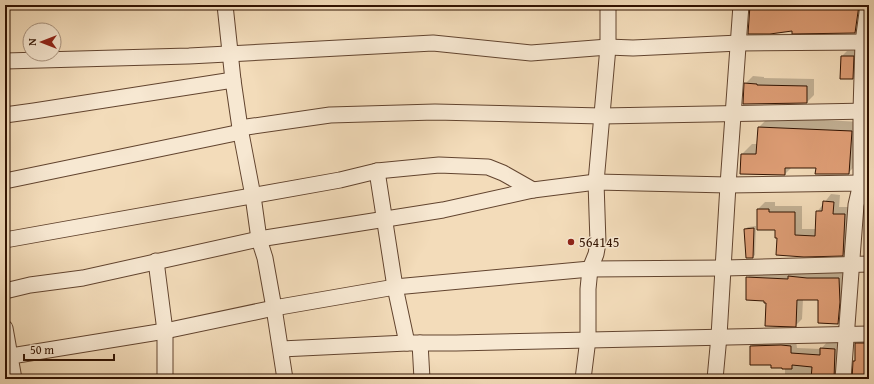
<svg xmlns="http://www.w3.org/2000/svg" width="874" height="384" font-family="'Gentium Book Plus',serif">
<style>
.shadow{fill:#0003}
.building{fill:#de9d75;stroke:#311201}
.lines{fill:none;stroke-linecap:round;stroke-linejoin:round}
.minor-casing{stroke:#62442f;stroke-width:17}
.minor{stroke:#f7e8d2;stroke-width:15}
.poi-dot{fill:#8f2418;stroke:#f7e8d2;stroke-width:1.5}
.labels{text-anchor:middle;stroke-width:3;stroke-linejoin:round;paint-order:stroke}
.poi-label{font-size:14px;fill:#311201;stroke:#f7e8d2;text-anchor:start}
</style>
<rect width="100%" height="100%" fill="#f3dcba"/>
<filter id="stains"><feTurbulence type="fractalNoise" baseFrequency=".005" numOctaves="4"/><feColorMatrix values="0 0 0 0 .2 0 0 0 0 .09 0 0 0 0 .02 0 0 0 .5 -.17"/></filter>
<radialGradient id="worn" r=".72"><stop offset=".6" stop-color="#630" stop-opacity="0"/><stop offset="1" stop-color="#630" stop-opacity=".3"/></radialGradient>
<!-- shadow -->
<g class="shadow">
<polygon points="750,5 863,5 860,27 855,32 793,30"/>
<polygon points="847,51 859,51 858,73 853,78 842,56"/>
<polygon points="753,76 764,77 764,78 814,79 814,95 807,102 745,84"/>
<polygon points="769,117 861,122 858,163 848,173 817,167 792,167 785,174 742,154 752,144 758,144 759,127"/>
<polygon points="831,194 840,195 839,207 852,207 850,248 843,255 778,237 776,229 758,229 758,209 765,202 775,202 775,206 802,206 802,229 816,229 817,212"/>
<polygon points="756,226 755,255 753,257 745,229 748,227"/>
<polygon points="754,271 845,272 844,313 838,320 819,299 803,299 802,319 795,326 767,302 747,278"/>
<polygon points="869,284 869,310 867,310 868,286"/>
<polygon points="862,338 869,338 869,379 853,379 854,361 856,360 856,344"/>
<polygon points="757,340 796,340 797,348 821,349 827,342 841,343 842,379 785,379 785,368 771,364 751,346"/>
</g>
<!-- building -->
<g class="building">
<polygon points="750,5 859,5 855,33 792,34 792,31 770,34 748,34"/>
<polygon points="841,56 854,56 853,79 840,79"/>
<polygon points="744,83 757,84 757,85 807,86 807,103 743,104"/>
<polygon points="758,127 852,131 849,174 815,174 816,168 785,168 785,175 740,174 741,154 756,154"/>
<polygon points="823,201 834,202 833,214 845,214 843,256 804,257 776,255 777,238 775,238 775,230 757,230 757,209 769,209 769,212 795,212 795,235 815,236 816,211 822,211"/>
<polygon points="754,228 753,258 746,258 744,229"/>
<polygon points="788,276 807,278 839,278 840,302 838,324 818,323 818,300 797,300 796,327 765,326 766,303 764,303 764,301 746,300 746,277 788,279"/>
<polygon points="855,343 869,343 869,379 852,379 853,361 855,361"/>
<polygon points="781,345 791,346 791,353 820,355 820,348 835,349 834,379 811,379 812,367 792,365 792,369 782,369 782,368 771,368 771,365 750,365 750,346"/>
</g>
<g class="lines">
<defs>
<g id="minor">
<polyline points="225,5 233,80 240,128 253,196 259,239 265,258 274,308 285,379"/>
<polyline points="5,61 189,56 433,43 531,53 608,47 633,48 739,43 869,42"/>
<polyline points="5,115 34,111 233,80"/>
<polyline points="240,128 330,115 435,112 602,116 869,111"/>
<polyline points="377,171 395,287 407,343"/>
<polyline points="5,181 241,132"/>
<polyline points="5,240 340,180 377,171 439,165 488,167 503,173 533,190"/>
<polyline points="156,261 165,331 165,379"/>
<polyline points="5,291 30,285 83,278 259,239 443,210 533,190 596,182 728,185 861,183 869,184"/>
<polyline points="5,328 14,379"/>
<polyline points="420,343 422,379"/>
<polyline points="281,349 407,343 456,343 869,334"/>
<polyline points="5,357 165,331 274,308 395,287 590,269 724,268 869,264"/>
<polyline points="583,379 588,339 588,289 590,269 596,254 598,243 596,182 608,47 608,5"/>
<polyline points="715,379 719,336 728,185 741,5"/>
<polyline points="843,379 856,205 861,183 861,111 863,42 868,5"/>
</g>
</defs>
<!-- minor casing -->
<use href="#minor" class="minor-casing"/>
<!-- minor -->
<use href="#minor" class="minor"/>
</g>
<!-- markers -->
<circle class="poi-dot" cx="571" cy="242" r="4"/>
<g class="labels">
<!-- poi labels -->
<g class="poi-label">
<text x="579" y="247">564145</text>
</g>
</g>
<!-- margin -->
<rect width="874" height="384" fill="none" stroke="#f3dcba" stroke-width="20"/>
<rect x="6" y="6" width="862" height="372" fill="none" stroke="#311201" stroke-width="2"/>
<rect x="10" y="10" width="854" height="364" fill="none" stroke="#311201"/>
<!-- north arrow -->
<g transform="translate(42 42) rotate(270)"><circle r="19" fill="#f7e8d2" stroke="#a8927e"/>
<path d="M0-3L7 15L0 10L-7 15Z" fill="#8f2418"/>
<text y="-6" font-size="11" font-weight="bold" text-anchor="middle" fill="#311201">N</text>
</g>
<!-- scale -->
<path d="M24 354v6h90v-6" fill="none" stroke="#311201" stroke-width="2"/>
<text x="30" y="354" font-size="12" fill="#311201" stroke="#f7e8d2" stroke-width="3" paint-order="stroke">50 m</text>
<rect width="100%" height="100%" filter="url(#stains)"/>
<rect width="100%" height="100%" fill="url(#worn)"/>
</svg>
